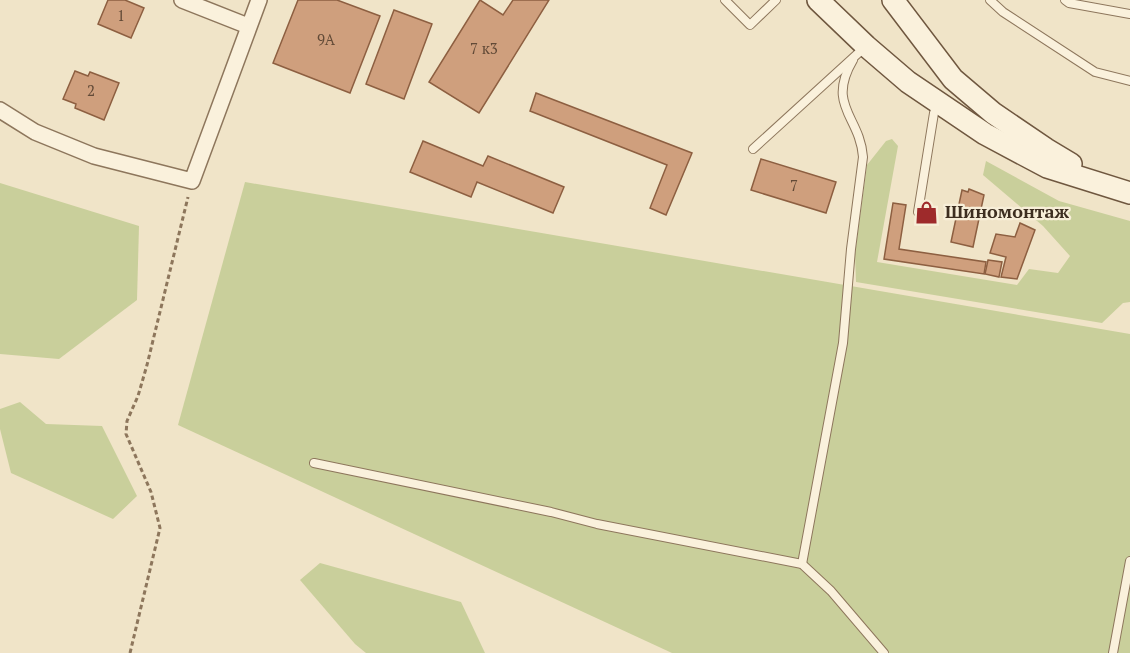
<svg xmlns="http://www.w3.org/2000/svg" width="1130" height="653" font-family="'PT Serif',serif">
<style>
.green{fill:#c9cf9b}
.building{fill:#cf9f7d;stroke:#8d5f41;stroke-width:1.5}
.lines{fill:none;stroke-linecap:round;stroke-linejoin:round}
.lane-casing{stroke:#8d765c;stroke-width:10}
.street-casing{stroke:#8d765c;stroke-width:18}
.secondary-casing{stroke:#6f573f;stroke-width:24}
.path{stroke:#8d765c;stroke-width:3;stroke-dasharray:4.5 3;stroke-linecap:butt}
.lane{stroke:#faf1dc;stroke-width:8}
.street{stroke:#faf1dc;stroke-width:15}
.secondary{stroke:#faf1dc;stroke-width:21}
.labels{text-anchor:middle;stroke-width:4.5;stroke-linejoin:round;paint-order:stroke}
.number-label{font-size:15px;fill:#624a37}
.poi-label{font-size:18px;font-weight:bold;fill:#3d2e20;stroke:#f7eed8;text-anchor:start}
</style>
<rect width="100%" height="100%" fill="#f0e4c8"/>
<!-- green -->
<g class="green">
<polygon points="892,139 898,146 877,262 1017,285 1029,269 1058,273 1070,256 1043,226 983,175 986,161 1059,201 1130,221 1130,302 1123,303 1102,323 856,282 855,254 867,165 886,141"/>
<polygon points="245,182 1130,334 1130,653 672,653 178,425"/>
<polygon points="0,183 139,226 137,300 59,359 0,354"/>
<polygon points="20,402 46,424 102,426 137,496 113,519 11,473 0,429 0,409"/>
<polygon points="320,563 461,602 485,653 366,653 355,644 300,580"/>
</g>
<!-- building -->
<g class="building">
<polygon points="108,0 125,0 144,8 131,38 98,24"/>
<polygon points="298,0 337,0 380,16 350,93 273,63"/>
<polygon points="480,0 503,15 513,0 549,0 479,113 429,82"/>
<polygon points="394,10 432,24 404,99 366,84"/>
<polygon points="75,71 88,76 90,72 119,83 104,120 75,108 76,104 63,99"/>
<polygon points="536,93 692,153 666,215 650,208 667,165 530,111"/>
<polygon points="423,141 483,166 488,156 564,187 553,213 477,182 471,197 410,172"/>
<polygon points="761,159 836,182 826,213 751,190"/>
<polygon points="969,189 984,195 973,247 951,242 962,190 968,192"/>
<polygon points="893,203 906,205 899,249 986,262 984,274 884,259"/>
<polygon points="1020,223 1035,230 1017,279 1001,277 1006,257 990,253 996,234 1015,237"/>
<polygon points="988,260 1002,262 999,277 985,274"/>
</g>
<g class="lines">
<defs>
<g id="lane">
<polyline points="725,0 750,25 776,0"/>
<polyline points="990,0 1003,12 1095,72 1130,81"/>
<polyline points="1065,0 1069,3 1130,14"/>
<polyline points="753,149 865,47"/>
<polyline points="918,212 934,113 937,105"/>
<polyline points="314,463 551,512 597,524 802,564 831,591 884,653"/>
<path d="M802 564 843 343 851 249 863 157C860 116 826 106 853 60"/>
<polyline points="1113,653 1130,561"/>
</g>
<g id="street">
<polyline points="182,0 248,26"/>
<polyline points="0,110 35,132 94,156 192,181 259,0"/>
</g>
<g id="secondary">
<polyline points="818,0 866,46 908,82 985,134 1047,167 1130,193"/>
<polyline points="893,0 953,79 993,113 1046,149 1071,164"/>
</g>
</defs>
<!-- lane casing -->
<use href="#lane" class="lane-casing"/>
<!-- street casing -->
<use href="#street" class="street-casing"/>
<!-- secondary casing -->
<use href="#secondary" class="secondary-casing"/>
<!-- path -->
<polyline class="path" points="130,653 160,528 151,492 126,434 127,421 138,396 147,365 188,197"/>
<!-- lane -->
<use href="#lane" class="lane"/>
<!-- street -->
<use href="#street" class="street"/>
<!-- secondary -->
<use href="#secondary" class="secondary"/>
</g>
<!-- icons -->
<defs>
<symbol id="shop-bare" viewBox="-9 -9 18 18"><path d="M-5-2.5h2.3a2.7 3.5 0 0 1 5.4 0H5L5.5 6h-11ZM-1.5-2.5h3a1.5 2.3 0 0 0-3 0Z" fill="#9e2a2b" stroke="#f7eed8" stroke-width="2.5" paint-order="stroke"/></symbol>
</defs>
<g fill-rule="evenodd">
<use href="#shop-bare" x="910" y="196" width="33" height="33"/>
</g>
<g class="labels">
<!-- number labels -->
<g class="number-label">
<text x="121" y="21">1</text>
<text x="326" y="45">9А</text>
<text x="484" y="54">7 к3</text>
<text x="91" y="96">2</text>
<text x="794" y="191">7</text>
</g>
<!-- poi labels -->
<g class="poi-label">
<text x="945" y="218">Шиномонтаж</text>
</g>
</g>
</svg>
